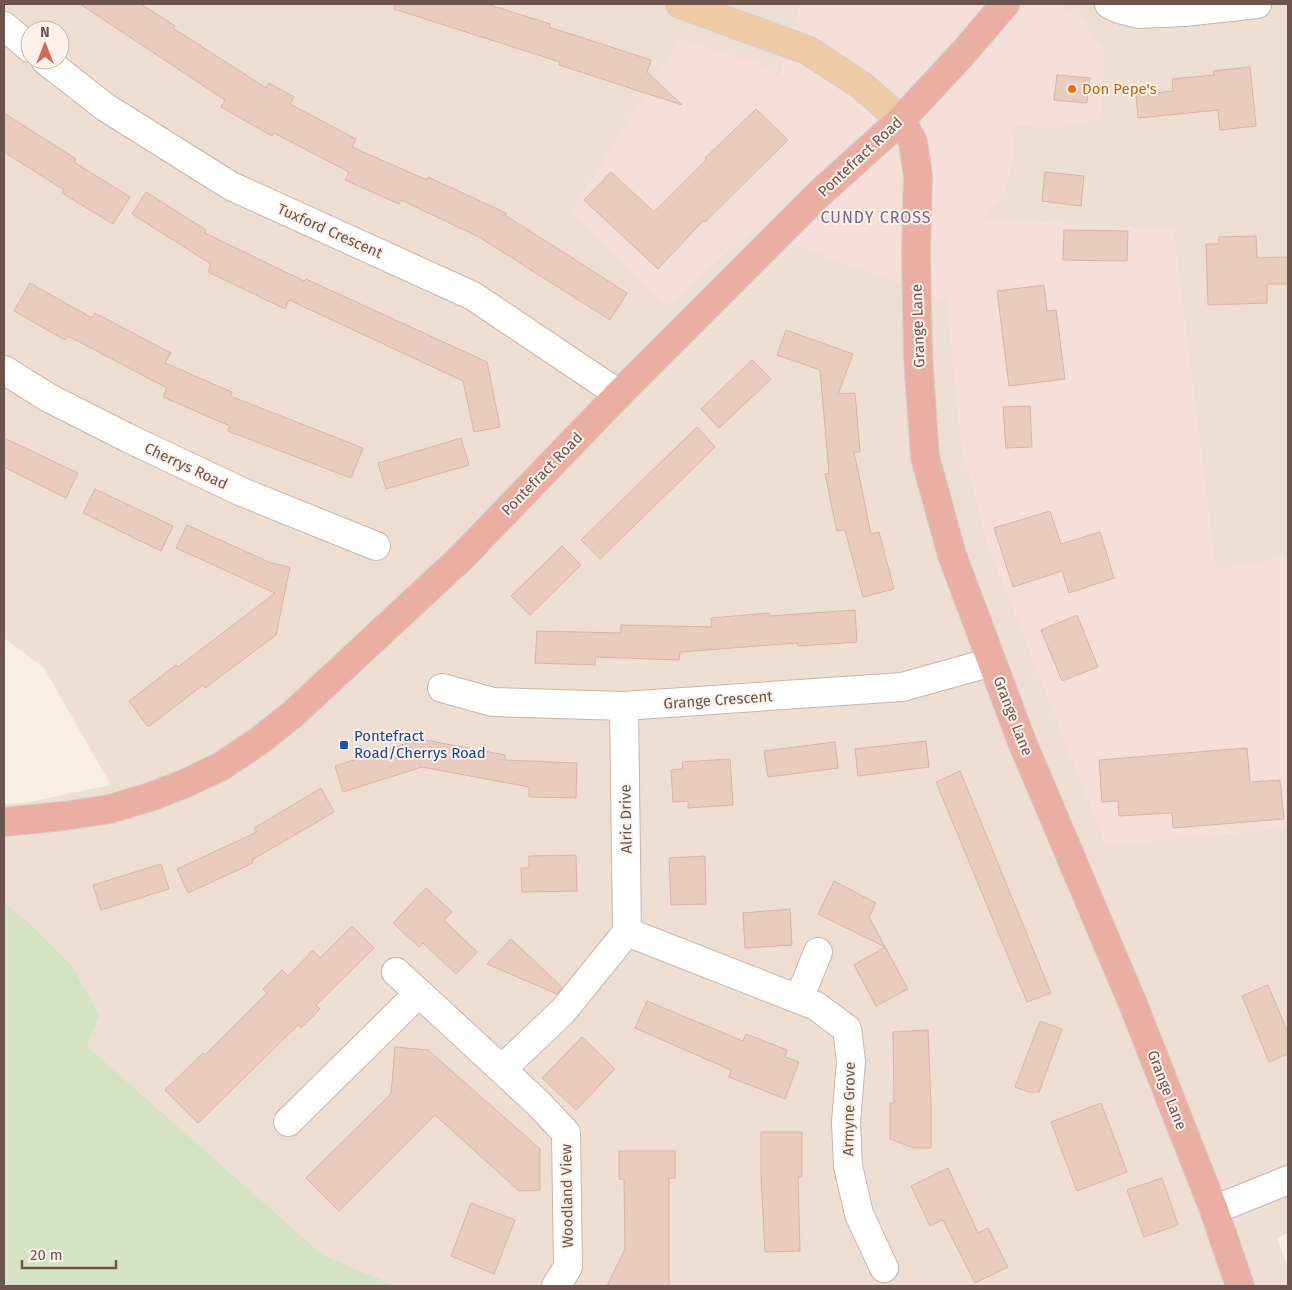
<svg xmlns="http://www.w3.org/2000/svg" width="1292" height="1290" font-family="'Fira Sans',sans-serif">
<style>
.residential{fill:#efdfd3;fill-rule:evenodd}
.commercial{fill:#f7dfd9}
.green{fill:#d4e3c4}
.building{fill:#eaccbf;stroke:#dab1a2}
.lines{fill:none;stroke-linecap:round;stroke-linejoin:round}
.street-casing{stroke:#c7b5ac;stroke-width:30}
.primary-casing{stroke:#d3ccca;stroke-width:30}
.highway-casing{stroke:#d3ccca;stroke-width:30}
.street{stroke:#fff;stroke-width:28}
.primary{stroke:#eecba5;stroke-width:28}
.highway{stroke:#eaaea3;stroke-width:28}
.food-dot{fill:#e8710a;stroke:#fcf2e9;stroke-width:2}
.transit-dot{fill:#1a4fb4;stroke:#fcf2e9;stroke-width:2}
.labels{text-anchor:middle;stroke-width:4;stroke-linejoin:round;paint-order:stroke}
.food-label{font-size:15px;fill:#c56008;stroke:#fcf2e9;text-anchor:start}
.street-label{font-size:15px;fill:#6d554d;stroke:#fcf2e9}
.transit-label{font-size:15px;fill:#164399;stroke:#fcf2e9;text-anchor:start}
.neighbourhood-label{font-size:16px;letter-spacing:1px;fill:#7a6689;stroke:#fcf2e9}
</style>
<rect width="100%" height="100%" fill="#f8eee3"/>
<!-- residential -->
<g class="residential">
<path d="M4 4H801L779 78 763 65 666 306 752 229 947 300 962 447 988 544 1106 844 1288 828V1233L1277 1238 1288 1268V1286H397L323 1255 87 1046 72 966 29 923 4 902V804L24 803 111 785 44 668 4 638ZM30 30H60V60H30Z"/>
<polygon points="1059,4 1288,4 1288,557 1216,571 1173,230 983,219 1004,190 1014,158 1011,124 1060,128 1082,20"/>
</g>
<!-- commercial -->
<polygon class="commercial" points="801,4 1059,4 1082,20 1105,52 1101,118 1060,128 1012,124 1014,158 1004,190 984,219 1173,230 1216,570 1288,557 1288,828 1106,845 988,544 962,447 947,300 752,229 666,306 572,211 680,39 763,65 779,78"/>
<!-- green -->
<polygon class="green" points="4,902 29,923 72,966 99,1015 87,1046 323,1255 397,1286 4,1286"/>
<!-- building -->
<g class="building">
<polygon points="80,4 141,4 175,26 173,28 266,88 269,83 294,97 290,104 356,139 352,147 427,180 428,177 506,213 505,215 627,293 610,320 479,237 401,200 399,204 345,180 349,172 274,133 272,136 221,107 225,100"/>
<polygon points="395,4 487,4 550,24 549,27 651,60 647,72 682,105 559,65 560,62 394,9"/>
<polygon points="1250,67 1256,126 1220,130 1218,110 1138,118 1136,95 1173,91 1172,79 1214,75 1213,71"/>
<polygon points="1057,75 1090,78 1087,103 1054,100"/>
<polygon points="756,109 788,140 705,222 703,221 658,269 584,200 611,172 654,212 707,159 705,158"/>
<polygon points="4,113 76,159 74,162 130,197 113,224 62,193 64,190 4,152"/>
<polygon points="1045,172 1084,176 1081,206 1042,201"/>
<polygon points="146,192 206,230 205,233 304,281 306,279 487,362 500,427 474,432 463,381 289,300 285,309 208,272 211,264 132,214"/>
<polygon points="1064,230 1128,231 1127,261 1063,260"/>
<polygon points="1256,236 1257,258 1288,257 1288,284 1267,284 1267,303 1208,305 1206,244 1219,244 1219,237"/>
<polygon points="30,283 92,318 95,313 171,353 165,363 232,392 230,396 363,448 351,478 228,431 230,426 163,397 167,388 68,336 65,340 14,311"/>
<polygon points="1044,285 1047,311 1056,310 1065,379 1009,386 997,291"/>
<polygon points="786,330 853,354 838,394 855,393 860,452 854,452 871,534 879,532 894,589 863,597 845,530 837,531 825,474 829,473 820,370 777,355"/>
<polygon points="752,360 771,379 719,428 701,409"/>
<polygon points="1030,406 1032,447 1006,448 1003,407"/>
<polygon points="697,427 715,447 600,559 581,540"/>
<polygon points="4,438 78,473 66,498 4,467"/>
<polygon points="461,438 469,465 386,489 378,463"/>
<polygon points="95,489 173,526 161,551 83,513"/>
<polygon points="1050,511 1061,544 1100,532 1114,578 1069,593 1062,571 1013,587 994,528"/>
<polygon points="187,525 271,563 290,567 276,635 205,688 203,685 148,727 129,701 176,665 178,667 275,593 176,548"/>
<polygon points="562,546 581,565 530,615 511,596"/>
<polygon points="855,610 857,642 798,646 797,643 680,652 679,660 595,657 595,665 535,663 537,631 621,633 621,625 712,627 711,618 770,613 770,616"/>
<polygon points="1077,615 1098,667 1062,681 1041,630"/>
<polygon points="420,739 505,755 505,760 577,763 576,798 529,797 529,787 422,767 343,792 335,766"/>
<polygon points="926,741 929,767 858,776 855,749"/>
<polygon points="835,742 838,768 768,777 764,751"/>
<polygon points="1247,748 1250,782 1280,780 1284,819 1173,828 1172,813 1119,816 1118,801 1102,802 1099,760"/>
<polygon points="730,759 733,805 688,808 688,801 673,802 671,770 683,769 682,762"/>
<polygon points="960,771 1051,993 1027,1002 936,782"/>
<polygon points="321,788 334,812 252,860 253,863 188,893 177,869 257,832 254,828"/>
<polygon points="576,855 577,891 522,892 521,868 529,868 529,856"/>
<polygon points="705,856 706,904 671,905 669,858"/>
<polygon points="161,864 169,889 101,910 93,885"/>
<polygon points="834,881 876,903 869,917 885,947 818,914"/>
<polygon points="426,888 452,912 444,920 477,952 456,974 423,943 419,947 393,923"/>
<polygon points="790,909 792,945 745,948 743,913"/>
<polygon points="352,926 374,948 316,1005 320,1009 301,1028 298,1025 198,1123 165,1090 203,1053 205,1055 267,993 263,989 282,970 288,976 313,950 320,958"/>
<polygon points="511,939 562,987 557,994 487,964"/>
<polygon points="885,947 908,989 876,1006 854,965"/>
<polygon points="1268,985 1288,1033 1288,1054 1269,1062 1242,996"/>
<polygon points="647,1001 743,1041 746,1034 787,1050 785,1057 799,1062 785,1099 729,1077 731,1070 635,1028"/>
<polygon points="1040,1021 1062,1029 1039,1092 1029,1092 1015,1087"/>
<polygon points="928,1030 931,1103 931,1148 914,1148 890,1139 890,1103 894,1103 893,1032"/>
<polygon points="582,1037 615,1069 576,1110 542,1078"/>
<polygon points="395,1047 428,1050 540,1149 540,1190 519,1191 435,1115 339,1211 306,1178 391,1094"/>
<polygon points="1101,1103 1127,1172 1077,1191 1051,1122"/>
<polygon points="761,1132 802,1132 802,1177 798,1177 800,1251 765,1252 761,1177"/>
<polygon points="619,1151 675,1151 675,1178 669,1178 669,1286 607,1286 625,1249 624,1179 619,1179"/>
<polygon points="948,1168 978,1233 988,1228 1008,1267 975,1283 943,1220 930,1226 911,1186"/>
<polygon points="1162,1178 1178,1225 1144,1237 1127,1190"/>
<polygon points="471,1203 515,1220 494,1274 451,1256"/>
</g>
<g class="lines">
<defs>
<g id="street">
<polyline points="1109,4 1119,9 1139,14 1184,12 1257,4"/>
<polyline points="4,26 30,48"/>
<polyline points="45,60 105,107 231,186 473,296 619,394"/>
<polyline points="4,370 49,398 130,439 242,492 376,546"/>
<polyline points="442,688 493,702 624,706 902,687 992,662"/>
<polyline points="624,706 627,932"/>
<polyline points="627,932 816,1006 847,1029 851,1061 846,1122 848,1166 859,1214 884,1268"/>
<polyline points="396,972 419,993"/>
<polyline points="799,999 818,952"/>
<polyline points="502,1069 563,1011 627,932"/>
<polyline points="288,1122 419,993 539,1104 566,1133 568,1267 556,1286"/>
<polyline points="1214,1210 1288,1180"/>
</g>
<polyline id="primary" points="680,4 807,50 861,85 901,120"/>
<g id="highway">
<polyline points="901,120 913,142 918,176 916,250 918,356 925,457 952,555 1022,742 1133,1004 1214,1210 1240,1286"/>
<polyline points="4,822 64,816 110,809 153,796 186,783 220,767 259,741 293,714 462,557 619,394 820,193 901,120 964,52 1005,4"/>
</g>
</defs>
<!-- street casing -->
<use href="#street" class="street-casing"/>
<!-- primary casing -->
<use href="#primary" class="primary-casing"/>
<!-- highway casing -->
<use href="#highway" class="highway-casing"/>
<!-- street -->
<use href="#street" class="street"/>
<!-- primary -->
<use href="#primary" class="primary"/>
<!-- highway -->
<use href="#highway" class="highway"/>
</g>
<!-- markers -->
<circle class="food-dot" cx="1072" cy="89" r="5"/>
<rect class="transit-dot" x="339" y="740" width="10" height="10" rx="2.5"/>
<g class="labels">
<!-- food labels -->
<g class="food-label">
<text x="1082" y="94">Don Pepe's</text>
</g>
<!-- street labels -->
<g class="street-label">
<text transform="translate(860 157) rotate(-43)" y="5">Pontefract Road</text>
<text transform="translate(330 231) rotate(24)" y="5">Tuxford Crescent</text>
<text transform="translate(918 326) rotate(-92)" y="5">Grange Lane</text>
<text transform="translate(186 466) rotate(25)" y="5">Cherrys Road</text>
<text transform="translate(542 474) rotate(-46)" y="5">Pontefract Road</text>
<text transform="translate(718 700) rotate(-4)" y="5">Grange Crescent</text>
<text transform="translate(1013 716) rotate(69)" y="5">Grange Lane</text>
<text transform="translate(626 819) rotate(-91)" y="5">Alric Drive</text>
<text transform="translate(1167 1090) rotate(69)" y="5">Grange Lane</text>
<text transform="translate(849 1109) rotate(-89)" y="5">Armyne Grove</text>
<text transform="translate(567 1196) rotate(-91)" y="5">Woodland View</text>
</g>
<!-- transit labels -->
<g class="transit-label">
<text x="354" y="741">Pontefract<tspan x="354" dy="17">Road/Cherrys Road</tspan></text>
</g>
<!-- neighbourhood labels -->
<g class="neighbourhood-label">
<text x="876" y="223">CUNDY CROSS</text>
</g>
</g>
<!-- border -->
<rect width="1292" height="1290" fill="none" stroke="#6d554d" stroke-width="10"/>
<!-- north arrow -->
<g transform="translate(45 45)"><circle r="24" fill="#fcf2e9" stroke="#c3b3ab"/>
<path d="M0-4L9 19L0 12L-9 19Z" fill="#d16859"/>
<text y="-8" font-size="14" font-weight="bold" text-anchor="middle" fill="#6d554d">N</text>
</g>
<!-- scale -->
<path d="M22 1260v8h94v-8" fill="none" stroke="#6d554d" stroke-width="2.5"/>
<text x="30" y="1260" font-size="15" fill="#6d554d" stroke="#fcf2e9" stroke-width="4" paint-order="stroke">20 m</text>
</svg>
